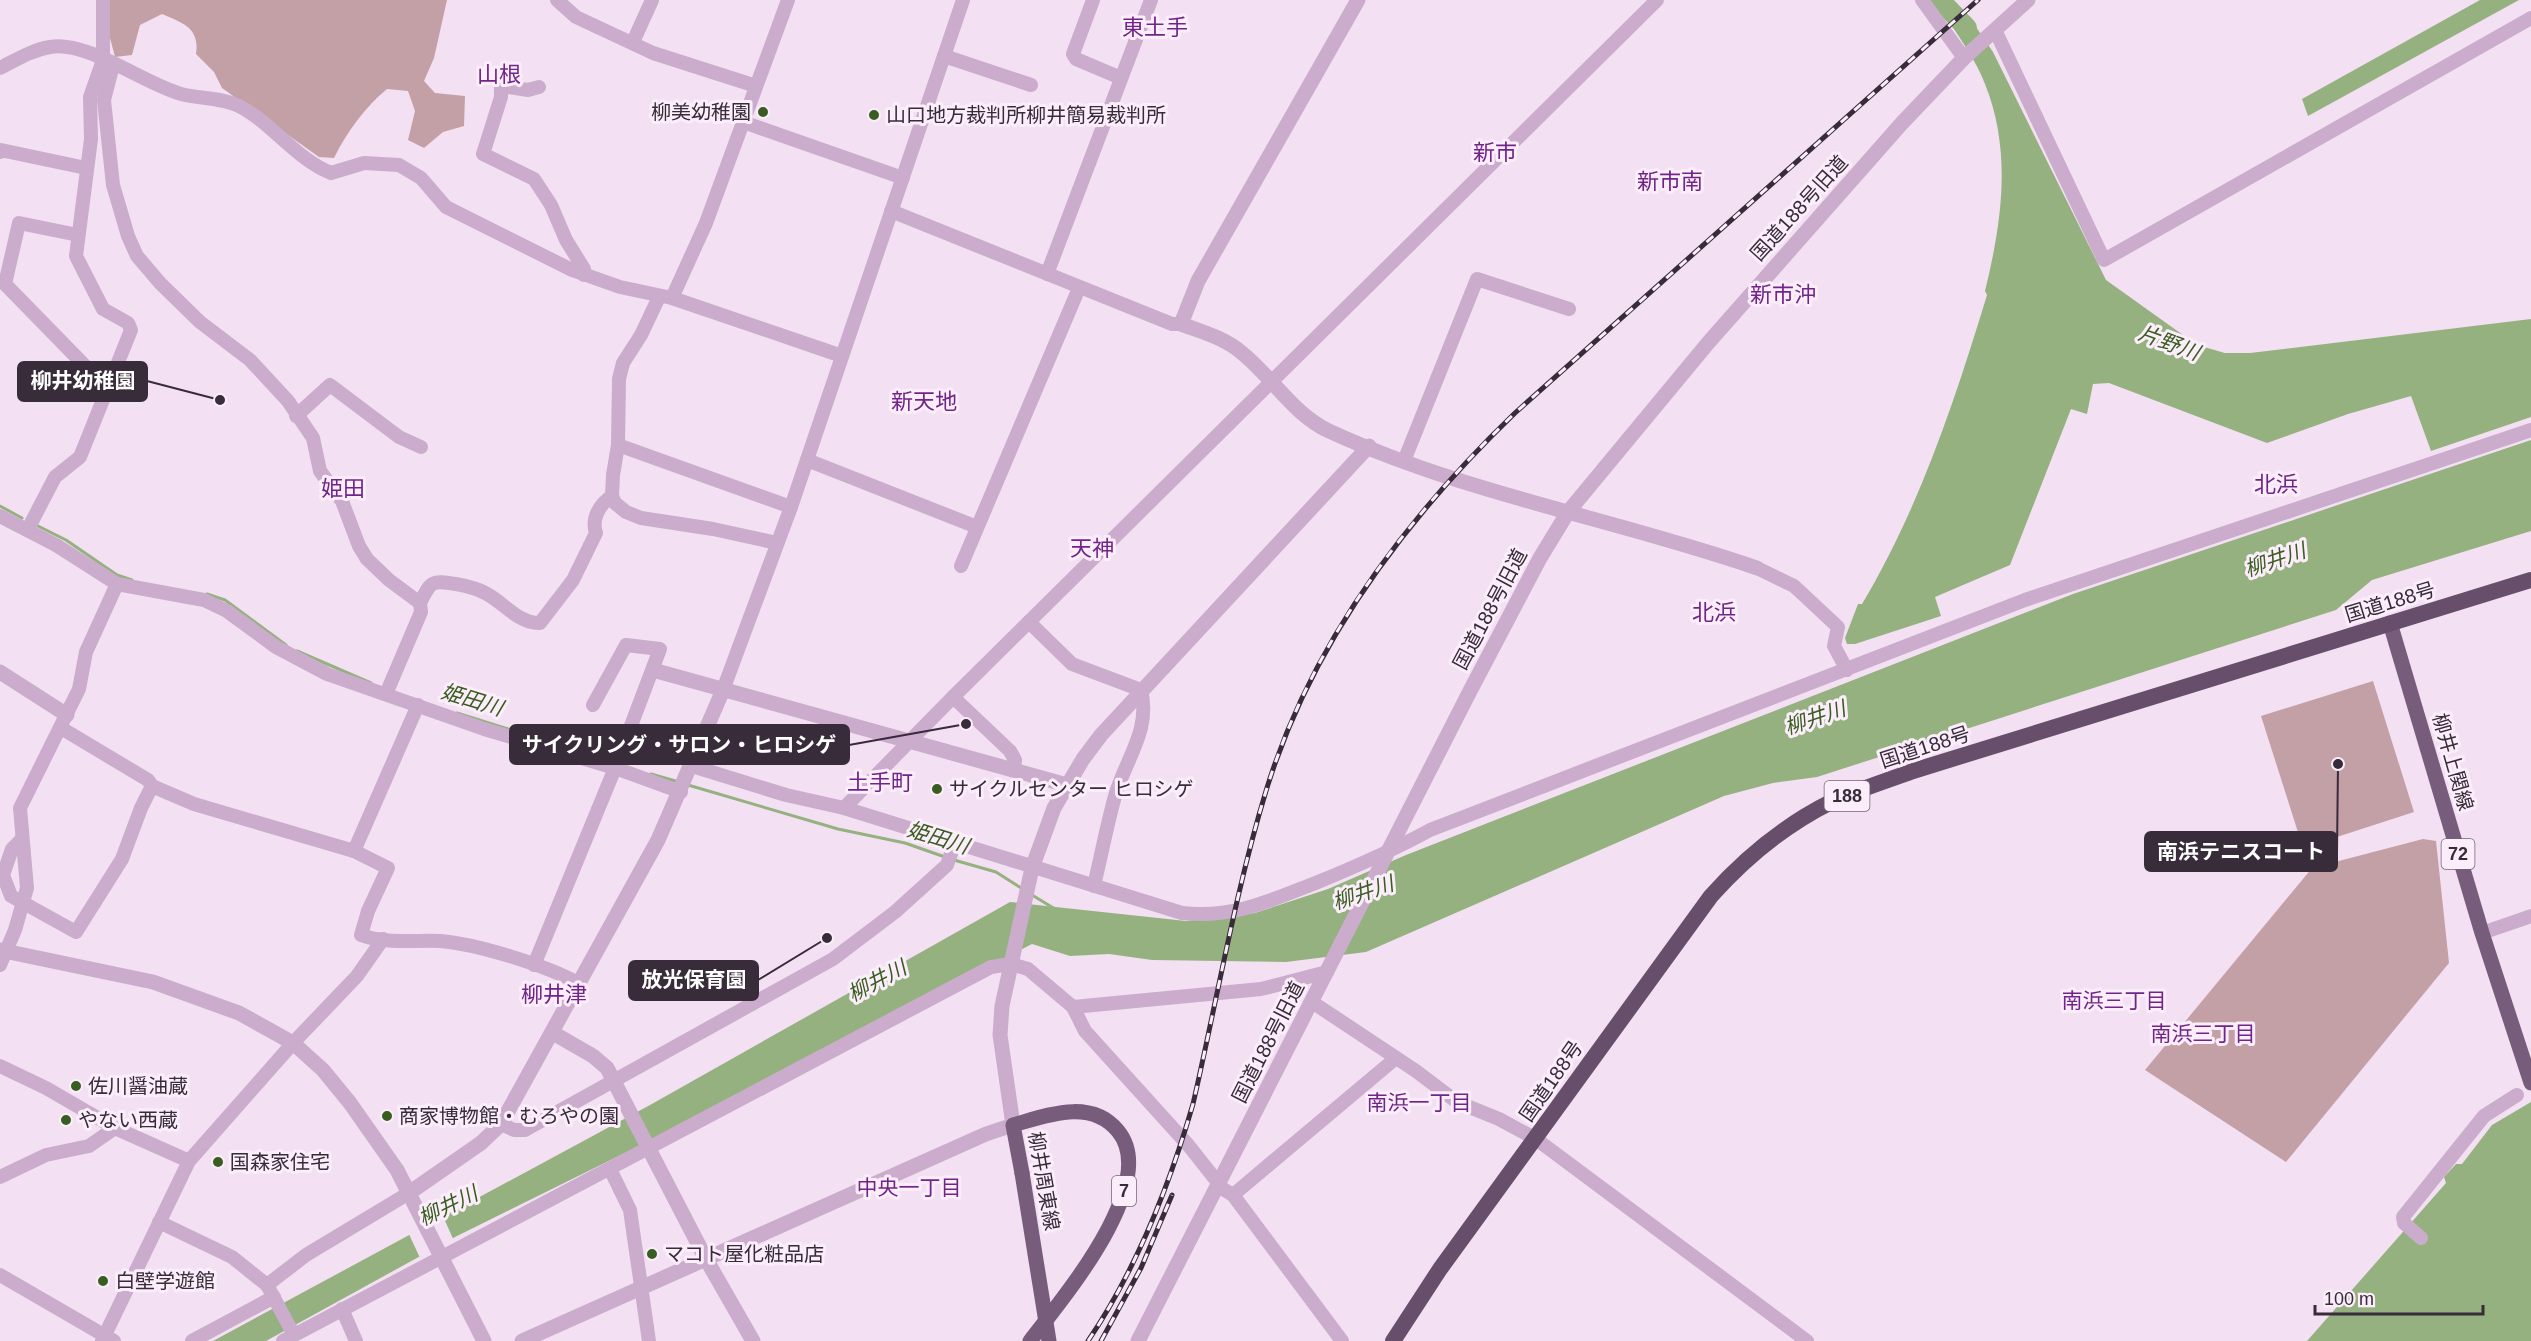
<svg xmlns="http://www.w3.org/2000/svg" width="2531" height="1341" font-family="Arial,'Noto Sans JP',sans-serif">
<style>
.green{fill:#c3a0a5}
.water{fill:#95b180}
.pier{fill:#f3e1f3}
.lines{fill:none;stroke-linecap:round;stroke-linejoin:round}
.stream{stroke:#95b180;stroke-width:3}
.river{stroke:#95b180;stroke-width:20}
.minor{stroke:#cbaccc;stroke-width:14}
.tertiary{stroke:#cbaccc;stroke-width:15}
.primary{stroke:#775c7c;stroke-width:15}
.trunk{stroke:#674f6c;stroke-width:16}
.rail-casing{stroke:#382b3a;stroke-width:5}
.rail{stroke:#fbeefa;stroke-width:3;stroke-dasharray:9;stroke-linecap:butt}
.primary-bridge{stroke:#775c7c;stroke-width:15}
.poi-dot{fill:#395c20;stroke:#fbeefa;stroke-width:2}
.labels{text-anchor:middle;stroke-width:6;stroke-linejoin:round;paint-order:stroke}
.shield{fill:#fbeefa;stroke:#726674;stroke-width:1.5}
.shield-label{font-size:18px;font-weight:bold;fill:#382b3a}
.poi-label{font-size:20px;fill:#382b3a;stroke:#fbeefa;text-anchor:start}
.street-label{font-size:20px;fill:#382b3a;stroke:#fbeefa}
.water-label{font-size:21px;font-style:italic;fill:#395c20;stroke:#fbeefa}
.neighbourhood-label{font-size:21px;fill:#712489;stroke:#fbeefa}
.quarter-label{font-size:22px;fill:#712489;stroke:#fbeefa}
.leader{fill:none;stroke:#382b3a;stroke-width:2}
.callout-dot{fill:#382b3a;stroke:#fbeefa;stroke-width:2}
.callout{fill:#382b3a;stroke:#382b3a;stroke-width:2}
.callout-label{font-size:21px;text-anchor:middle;font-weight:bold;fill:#fff}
</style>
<rect width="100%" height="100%" fill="#f3e1f3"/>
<!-- green -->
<g class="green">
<path d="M107 0H447L434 58 424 81 435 93 465 96 464 126 443 132 424 148 408 140 415 111 408 91 387 89C365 107 347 132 334 158L319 157 222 88 214 72 196 54C200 28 183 23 162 14L140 25 132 55 115 57 109 34Z"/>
<polygon points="2373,681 2414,812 2303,848 2261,716"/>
<polygon points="2423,839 2436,841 2449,963 2286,1162 2145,1070 2312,868"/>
</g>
<!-- water -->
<g class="water">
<polygon points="2480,0 2519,0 2308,116 2302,99"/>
<path d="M1954 4 1974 24 1993 52 2106 280 2197 345 2225 353H2250L2531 319V417L2431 451 2411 396 2348 414 2267 443 2109 383 2093 384 2087 414 2071 409 2010 565 1935 597 1941 616 1855 644H1847L1845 638 1858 604H1862C1919 509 1955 400 1987 295L1985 291C2002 222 2012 151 1985 84 1976 60 1959 38 1946 16Z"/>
<polygon points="2531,440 2531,531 2372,580 2336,610 1817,777 1773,783 1724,796 1366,952 1286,962 1152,960 1109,954 1070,956 1032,944 645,1143 455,1237 266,1341 213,1341 650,1105 1010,902 1186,921 1255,913 1328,889 1406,855 2073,594"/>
<polygon points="2531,1102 2531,1341 2307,1341 2446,1183 2444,1177 2456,1164 2462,1164 2492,1125"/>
</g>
<!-- pier -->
<polygon class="pier" points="442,1214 454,1241 420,1258 408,1232"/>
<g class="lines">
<!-- stream -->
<g class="stream">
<polyline points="0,506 22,518"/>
<polyline points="38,526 66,540 117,575 132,580"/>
<polyline points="207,594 225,600 286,645"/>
<polyline points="297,651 371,683"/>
<polyline points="457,713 576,750"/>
<polyline points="651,774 679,782"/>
<polyline points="688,785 838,829 905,843 945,857"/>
<polyline points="954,860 996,872 1021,888"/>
<polyline points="1032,895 1055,909"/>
</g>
<!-- river -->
<polyline class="river" points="1940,0 1967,28"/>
<!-- minor -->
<g class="minor">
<polyline points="557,0 576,17 653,53 756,86"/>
<polyline points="1093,0 1073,54 1076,59 1121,78"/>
<polyline points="1922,0 1964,58"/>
<polyline points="1995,30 2104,260 2531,18"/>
<polyline points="633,42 652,0"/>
<polyline points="944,56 1031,85"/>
<polyline points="113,65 104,100 113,185 128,236 137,256 160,283 200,322 250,360 288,401 313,438 320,471 342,501 359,546 367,559 389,580 420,603 421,612 386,694"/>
<path d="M0 68C16 60 32 50 50 47 87 40 144 84 181 94 200 99 221 97 239 106 272 123 296 159 331 173L364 163 399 165 421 178 446 207 572 270 620 287 672 298 842 356"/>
<polyline points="539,87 528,90 501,86 501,97 483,154 534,179 551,205 566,240 584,269 584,275"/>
<polyline points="743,122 903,178"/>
<polyline points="0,152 1,150 86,168"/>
<polyline points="891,211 1172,324 1181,324"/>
<polyline points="78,235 19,223 5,284 88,369 110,383"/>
<polyline points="1047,274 1151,0"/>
<polyline points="659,297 641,335 623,363 619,379 618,445 613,475 612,496 615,503 626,512 641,518 713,529 777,543"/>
<polyline points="672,298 706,223 788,0"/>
<polyline points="296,416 330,385 399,437 421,447"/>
<polyline points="618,445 791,507"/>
<polyline points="807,460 977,527"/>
<polyline points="1404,461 1477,279 1569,309"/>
<polyline points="0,516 56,545 117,584 204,600 227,611 276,647 327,674 484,729 615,768 681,792"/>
<polyline points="28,529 55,477 80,457 131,330 128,323 103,309 76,256 91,139 90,97 103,60 103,0"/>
<polyline points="961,566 1079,288"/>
<polyline points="1757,568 1794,586 1838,627 1834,646 1847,670"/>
<path d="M420 603C431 581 431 580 456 584 467 586 477 588 487 594 504 603 519 624 540 623L573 580 596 533C591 518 600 504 612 496"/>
<path d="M1029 622 1072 664 1141 690C1151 731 1126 758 1115 796 1107 825 1101 856 1094 886"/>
<polyline points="723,690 791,507 963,0"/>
<polyline points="953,697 1010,751 1015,760 1014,770"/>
<path d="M61 728 148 780 152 786 194 804 354 851 388 868 368 911 361 935C385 944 414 940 440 941 477 944 545 965 578 983"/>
<path d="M692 766 786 795 844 808 1182 913C1233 919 1272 900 1318 882 1357 866 1394 850 1430 830L2025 600 2531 430"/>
<polyline points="844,808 953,697 1657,0"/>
<polyline points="21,840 12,849 3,875 11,896 76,932 122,859 141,808 152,786"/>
<polyline points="354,851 418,705"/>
<polyline points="2482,933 2531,916"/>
<polyline points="0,965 15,930 27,888 20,808 79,689 86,652 117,584"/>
<polyline points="534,965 615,768 660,649 626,645 593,705"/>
<polyline points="1312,1002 1416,1071 1457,1102 1499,1119 1536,1139 1807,1341"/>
<polyline points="1073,1007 1261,989 1327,972"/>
<polyline points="0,1066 46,1088 115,1128 189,1161"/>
<polyline points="501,1124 514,1130 525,1130 833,959 895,912 947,865 955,842"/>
<polyline points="610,1169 630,1210 649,1341"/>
<polyline points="0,1177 46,1155 89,1146 115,1128"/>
<polyline points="1233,1195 1396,1058"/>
<polyline points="159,1222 232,1257 267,1285 294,1335"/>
<polyline points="2421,1238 2404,1223 2403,1217 2484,1116 2517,1095"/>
<polyline points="0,1275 114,1341"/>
<polyline points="267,1285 306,1255 409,1193"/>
<polyline points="342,1309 356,1341"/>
<polyline points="102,1341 189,1161 293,1043 357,976 383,939"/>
<polyline points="192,1341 274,1297"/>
<polyline points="283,1341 991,967 1011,964 1028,969 1073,1007 1085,1031 1189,1146 1223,1189 1233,1195 1342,1341"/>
</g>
<!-- tertiary -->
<g class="tertiary">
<path d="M1358 0 1198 281 1181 324C1202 332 1225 338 1242 353 1272 377 1294 415 1329 431 1465 494 1616 519 1757 568"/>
<polyline points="653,670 1067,785"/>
<polyline points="0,672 67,715"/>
<polyline points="0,950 153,982 239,1013 293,1043 323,1070 350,1103 397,1170 484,1341"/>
<polyline points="553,1033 593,1056 607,1068 706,1259 753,1341"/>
<polyline points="409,1193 481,1143 501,1124 658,840 723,690"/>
<polyline points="522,1341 986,1134 1013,1125 1000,1035 1002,1006 1032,868 1054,808 1083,759 1101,735 1369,446"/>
<polyline points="1138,1341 1470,691 1540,558 1568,512 1708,343 1902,123 1964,58 2028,0"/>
</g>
<!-- primary -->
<g class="primary">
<polyline points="2390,623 2482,933 2531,1083"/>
<path d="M1022 1173 1013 1125C1048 1115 1091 1098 1118 1131 1161 1183 1062 1299 1030 1341"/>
</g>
<!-- trunk -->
<path class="trunk" d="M1393 1341 1440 1269 1711 896C1745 858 1785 825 1831 802 1857 790 1886 781 1913 771L2531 580"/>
<defs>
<g id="rail">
<path d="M1088 1341C1136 1270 1169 1187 1193 1104 1217 1000 1235 893 1266 791 1311 643 1405 519 1515 413L1978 0"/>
<polyline points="1101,1341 1141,1268 1172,1195"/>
</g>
</defs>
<!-- rail casing -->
<use href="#rail" class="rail-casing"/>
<!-- rail -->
<use href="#rail" class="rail"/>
<!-- primary-bridge -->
<polyline class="primary-bridge" points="1022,1173 1049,1341"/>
</g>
<!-- markers -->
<g class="poi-dot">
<circle cx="763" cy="112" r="6"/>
<circle cx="874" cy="115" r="6"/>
<circle cx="937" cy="789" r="6"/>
<circle cx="76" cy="1086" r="6"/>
<circle cx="387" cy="1116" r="6"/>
<circle cx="66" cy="1120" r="6"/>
<circle cx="218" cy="1162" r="6"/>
<circle cx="652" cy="1254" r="6"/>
<circle cx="103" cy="1281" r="6"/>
</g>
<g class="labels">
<!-- shield labels -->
<g class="shield">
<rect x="1824.5" y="781" width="45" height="30" rx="4.5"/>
<rect x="2441.5" y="839" width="33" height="30" rx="4.5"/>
<rect x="1112" y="1176" width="24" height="30" rx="4.5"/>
</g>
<g class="shield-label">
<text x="1847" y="802">188</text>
<text x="2458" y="860">72</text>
<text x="1124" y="1197">7</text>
</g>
<!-- poi labels -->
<g class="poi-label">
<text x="751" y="119" text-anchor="end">柳美幼稚園</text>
<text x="886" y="122">山口地方裁判所柳井簡易裁判所</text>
<text x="949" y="796">サイクルセンター ヒロシゲ</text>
<text x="88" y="1093">佐川醤油蔵</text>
<text x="399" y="1123">商家博物館・むろやの園</text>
<text x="78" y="1127">やない西蔵</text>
<text x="230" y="1169">国森家住宅</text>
<text x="664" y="1261">マコト屋化粧品店</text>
<text x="115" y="1288">白壁学遊館</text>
</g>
<!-- street labels -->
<g class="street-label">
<text transform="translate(1799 208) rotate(-48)" y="7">国道188号旧道</text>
<text transform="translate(2390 602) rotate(-17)" y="7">国道188号</text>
<text transform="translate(1490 609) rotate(-62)" y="7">国道188号旧道</text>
<text transform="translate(1925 747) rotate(-18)" y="7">国道188号</text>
<text transform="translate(2453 762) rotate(74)" y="7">柳井上関線</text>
<text transform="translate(1268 1042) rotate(-63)" y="7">国道188号旧道</text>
<text transform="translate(1551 1081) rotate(-55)" y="7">国道188号</text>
<text transform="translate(1044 1181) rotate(80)" y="7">柳井周東線</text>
</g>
<!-- water labels -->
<g class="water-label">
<text transform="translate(2169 343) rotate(20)" y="7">片野川</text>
<text transform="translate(2275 560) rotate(-19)" y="7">柳井川</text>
<text transform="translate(472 700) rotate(17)" y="7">姫田川</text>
<text transform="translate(1815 718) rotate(-19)" y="7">柳井川</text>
<text transform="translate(938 838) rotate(17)" y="7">姫田川</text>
<text transform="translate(1363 893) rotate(-19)" y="7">柳井川</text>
<text transform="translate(877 981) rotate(-28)" y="7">柳井川</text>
<text transform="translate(448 1206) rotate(-26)" y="7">柳井川</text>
</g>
<!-- neighbourhood labels -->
<g class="neighbourhood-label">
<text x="2114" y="1008">南浜三丁目</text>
<text x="2203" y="1041">南浜三丁目</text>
<text x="1419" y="1110">南浜一丁目</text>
<text x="909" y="1195">中央一丁目</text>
</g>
<!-- quarter labels -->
<g class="quarter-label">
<text x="1155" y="35">東土手</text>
<text x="499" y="82">山根</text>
<text x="1495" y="160">新市</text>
<text x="1670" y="189">新市南</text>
<text x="1783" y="302">新市沖</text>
<text x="924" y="409">新天地</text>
<text x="2276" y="492">北浜</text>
<text x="343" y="496">姫田</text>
<text x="1092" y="556">天神</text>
<text x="1714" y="620">北浜</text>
<text x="880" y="790">土手町</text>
<text x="554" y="1002">柳井津</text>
</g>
</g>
<!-- callouts -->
<path class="leader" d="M220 400L147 381M966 724L849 745M2338 764L2337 852M827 938L758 980"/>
<g class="callout-dot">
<circle cx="220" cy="400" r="6"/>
<circle cx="966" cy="724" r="6"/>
<circle cx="2338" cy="764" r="6"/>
<circle cx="827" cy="938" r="6"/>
</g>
<g class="callout">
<rect x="18" y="362" width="129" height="39" rx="6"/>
<rect x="510" y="725" width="339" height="39" rx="6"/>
<rect x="2145" y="832" width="192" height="39" rx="6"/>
<rect x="629" y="961" width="129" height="39" rx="6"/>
</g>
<g class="callout-label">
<text x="83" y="388">柳井幼稚園</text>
<text x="679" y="752">サイクリング・サロン・ヒロシゲ</text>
<text x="2241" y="859">南浜テニスコート</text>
<text x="694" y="987">放光保育園</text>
</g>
<!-- scale -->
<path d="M2315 1305v9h168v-9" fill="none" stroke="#382b3a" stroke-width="3"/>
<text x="2324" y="1305" font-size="18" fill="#382b3a" stroke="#fbeefa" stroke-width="4.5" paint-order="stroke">100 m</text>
</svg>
